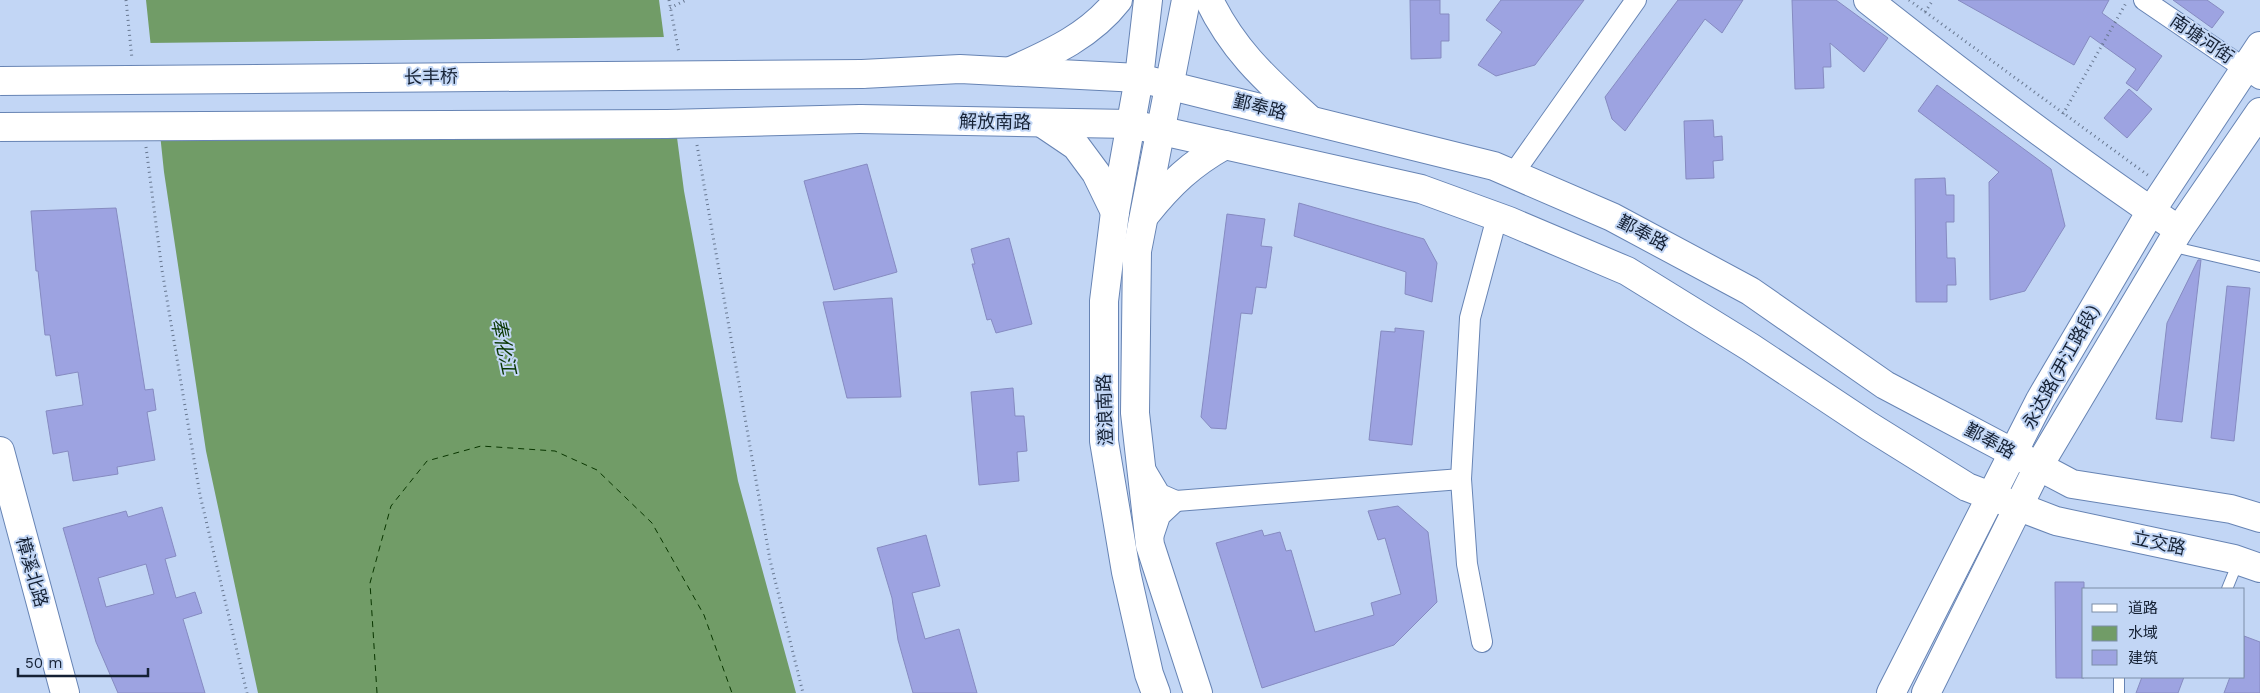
<svg xmlns="http://www.w3.org/2000/svg" width="2260" height="693" font-family="'Work Sans','Noto Sans SC',sans-serif">
<style>
.water{fill:#719c67}
.pier{fill:#c2d6f5}
.lines{fill:none;stroke-linecap:round;stroke-linejoin:round}
.ferry{stroke:#093600;stroke-width:1;stroke-dasharray:6 5;stroke-linecap:butt}
.building{fill:#9da3e1;stroke:#868bc1;fill-rule:evenodd}
.lane-casing{stroke:#6784b4;stroke-width:12}
.street-casing{stroke:#6784b4;stroke-width:22}
.secondary-casing{stroke:#6784b4;stroke-width:30}
.primary-casing{stroke:#6784b4;stroke-width:30}
.path{stroke:#687891;stroke-width:3;stroke-dasharray:1 4;stroke-linecap:butt}
.lane{stroke:#fff;stroke-width:10}
.street{stroke:#fff;stroke-width:20}
.secondary{stroke:#fff;stroke-width:28}
.primary{stroke:#fff;stroke-width:28}
.primary-bridge-casing{stroke:#6784b4;stroke-width:30;stroke-linecap:butt}
.primary-bridge{stroke:#fff;stroke-width:28}
.labels{text-anchor:middle;stroke-width:4;stroke-linejoin:round;paint-order:stroke}
.street-label{font-size:18px;fill:#152134;stroke:#c2d6f5}
.water-label{font-size:19px;font-style:italic;fill:#093600;stroke:#c2d6f5}
</style>
<rect width="100%" height="100%" fill="#c2d6f5"/>
<!-- water -->
<polygon class="water" points="146,0 659,0 684,191 738,481 796,693 258,693 206,451 164,172"/>
<!-- pier -->
<polygon class="pier" points="666,37 679,134 158,141 148,43"/>
<g class="lines">
<!-- ferry -->
<polyline class="ferry" points="377,693 370,583 391,506 427,461 481,446 555,451 597,470 652,523 704,615 732,693"/>
</g>
<!-- building -->
<g class="building">
<polygon points="1410,0 1440,0 1440,14 1449,14 1449,41 1441,41 1441,58 1411,59"/>
<polygon points="1501,0 1584,0 1535,65 1496,76 1478,65 1502,32 1486,20"/>
<polygon points="1678,0 1743,0 1722,33 1705,19 1625,131 1612,119 1605,97"/>
<polygon points="1792,0 1836,0 1888,38 1864,72 1830,43 1831,67 1823,67 1824,88 1795,89"/>
<polygon points="1958,0 2109,0 2102,13 2162,56 2137,91 2126,83 2136,69 2090,36 2074,65"/>
<polygon points="2173,0 2207,0 2224,12 2212,28"/>
<polygon points="1937,85 2051,169 2065,226 2025,291 1990,300 1989,182 1999,172 1918,111"/>
<polygon points="2129,89 2152,109 2127,138 2104,118"/>
<polygon points="1713,120 1714,137 1722,136 1723,160 1713,161 1714,178 1686,179 1684,121"/>
<polygon points="867,164 897,272 834,290 804,181"/>
<polygon points="1945,178 1946,195 1954,195 1954,222 1946,222 1947,258 1955,258 1956,285 1947,285 1947,302 1916,302 1915,179"/>
<polygon points="1299,203 1424,239 1437,263 1432,302 1405,294 1406,272 1294,236"/>
<polygon points="116,208 145,390 153,389 156,410 147,412 155,460 117,467 118,474 73,481 68,451 53,454 46,411 83,405 78,372 56,376 50,335 45,335 38,271 36,271 31,211"/>
<polygon points="1227,214 1265,219 1261,246 1272,247 1266,288 1256,287 1252,314 1241,313 1226,429 1211,428 1201,417"/>
<polygon points="1009,238 1032,324 996,333 991,319 987,320 972,264 975,264 971,249"/>
<polygon points="2198,260 2201,260 2182,422 2156,419 2167,323"/>
<polygon points="2227,286 2250,288 2234,441 2211,438"/>
<polygon points="892,298 901,397 847,398 823,302"/>
<polygon points="1395,328 1424,331 1412,445 1369,440 1381,331 1395,332"/>
<polygon points="1013,388 1015,416 1024,416 1027,451 1017,452 1019,481 979,485 971,392"/>
<polygon points="1398,506 1428,532 1437,602 1394,645 1262,688 1216,543 1262,530 1264,536 1280,532 1286,551 1291,550 1315,632 1374,615 1371,603 1401,594 1385,538 1378,540 1368,511"/>
<path d="M162 507 176 556 165 559 176 598 195 592 202 613 183 619 205 693H118L96 642 63 528 126 511 128 517ZM146 564 154 594 106 607 98 578Z"/>
<polygon points="926,535 940,586 912,593 925,639 959,629 977,693 913,693 898,640 892,598 877,548"/>
<polygon points="2055,582 2084,582 2084,678 2056,678"/>
<polygon points="2244,636 2260,642 2260,693 2224,693 2230,677 2244,677"/>
<polygon points="2142,677 2184,677 2178,693 2136,693"/>
</g>
<g class="lines">
<defs>
<g id="lane">
<polyline points="2170,246 2260,267"/>
<polyline points="2227,589 2238,562"/>
<polyline points="2119,677 2119,693"/>
</g>
<g id="street">
<polyline points="2144,0 2260,79"/>
<polyline points="1513,174 1636,0"/>
<polyline points="1144,467 1160,494 1176,501 1160,516 1152,540"/>
<polyline points="1461,479 1467,564 1482,642"/>
<polyline points="1176,501 1461,479 1470,318 1497,217"/>
</g>
<g id="secondary">
<polyline points="1148,0 1139,78 1115,212 1104,301 1104,441 1126,572 1149,674 1156,693"/>
<polyline points="1186,0 1137,251 1135,413 1150,545 1198,693"/>
<path d="M1209 0C1234 52 1268 81 1309 119"/>
<path d="M1868 0C1969 80 2072 158 2179 230"/>
<path d="M1011 71C1051 53 1090 36 1118 0"/>
<polyline points="1042,123 1076,146 1096,173 1115,212"/>
<path d="M1146 214C1170 184 1191 164 1225 145"/>
<polyline points="0,451 65,693"/>
</g>
<g id="primary">
<polyline points="862,74 960,69 1139,78 1494,166 1612,217 1750,291 1885,385 2072,484 2231,509 2260,518"/>
<polyline points="860,119 1131,124 1421,189 1509,221 1627,271 1750,347 1869,426 1967,487 2056,521 2234,559 2260,568"/>
<polyline points="1891,693 2040,400 2151,211 2260,46"/>
<polyline points="1926,693 2038,467 2179,230 2260,112"/>
</g>
</defs>
<!-- lane casing -->
<use href="#lane" class="lane-casing"/>
<!-- street casing -->
<use href="#street" class="street-casing"/>
<!-- secondary casing -->
<use href="#secondary" class="secondary-casing"/>
<!-- primary casing -->
<use href="#primary" class="primary-casing"/>
<!-- path -->
<g class="path">
<polyline points="126,0 132,59"/>
<polyline points="669,0 679,53"/>
<polyline points="1909,0 2149,176"/>
<polyline points="670,8 686,0"/>
<polyline points="1925,12 1933,0"/>
<polyline points="2063,114 2126,3"/>
<polyline points="697,145 770,560 803,693"/>
<polyline points="146,147 162,270 200,495 247,693"/>
</g>
<!-- lane -->
<use href="#lane" class="lane"/>
<!-- street -->
<use href="#street" class="street"/>
<!-- secondary -->
<use href="#secondary" class="secondary"/>
<!-- primary -->
<use href="#primary" class="primary"/>
<defs>
<g id="primary-bridge">
<polyline points="0,81 862,74"/>
<polyline points="0,127 667,124 860,119"/>
</g>
</defs>
<!-- primary-bridge casing -->
<use href="#primary-bridge" class="primary-bridge-casing"/>
<!-- primary-bridge -->
<use href="#primary-bridge" class="primary-bridge"/>
</g>
<g class="labels">
<!-- street labels -->
<g class="street-label">
<text transform="translate(2202 39) rotate(34)" y="6">南塘河街</text>
<text transform="translate(431 77) rotate(-1)" y="6">长丰桥</text>
<text transform="translate(1260 107) rotate(14)" y="6">鄞奉路</text>
<text transform="translate(995 122) rotate(1)" y="6">解放南路</text>
<text transform="translate(1643 233) rotate(28)" y="6">鄞奉路</text>
<text transform="translate(2061 367) rotate(-61)" y="6">永达路(尹江路段)</text>
<text transform="translate(1105 410) rotate(-92)" y="6">澄浪南路</text>
<text transform="translate(1990 441) rotate(28)" y="6">鄞奉路</text>
<text transform="translate(2159 543) rotate(12)" y="6">立交路</text>
<text transform="translate(32 572) rotate(74)" y="6">樟溪北路</text>
</g>
<!-- water labels -->
<g class="water-label">
<text transform="translate(504 346) rotate(78)" y="7">奉化江</text>
</g>
</g>
<!-- legend -->
<rect x="2082" y="588" width="162" height="90" fill="#c2d6f5" stroke="#7d8ea8"/>
<rect x="2092" y="604" width="25" height="8" fill="#ffffff" stroke="#7d8ea8"/>
<text x="2128" y="613" font-size="15" fill="#152134">道路</text>
<rect x="2092" y="626" width="25" height="15" fill="#719c67" stroke="#7d8ea8"/>
<text x="2128" y="638" font-size="15" fill="#152134">水域</text>
<rect x="2092" y="650" width="25" height="15" fill="#9da3e1" stroke="#7d8ea8"/>
<text x="2128" y="663" font-size="15" fill="#152134">建筑</text>
<!-- scale -->
<path d="M18 668v8h130v-8" fill="none" stroke="#152134" stroke-width="2.5"/>
<text x="25" y="668" font-size="15" fill="#152134" stroke="#c2d6f5" stroke-width="4" paint-order="stroke">50 m</text>
</svg>
